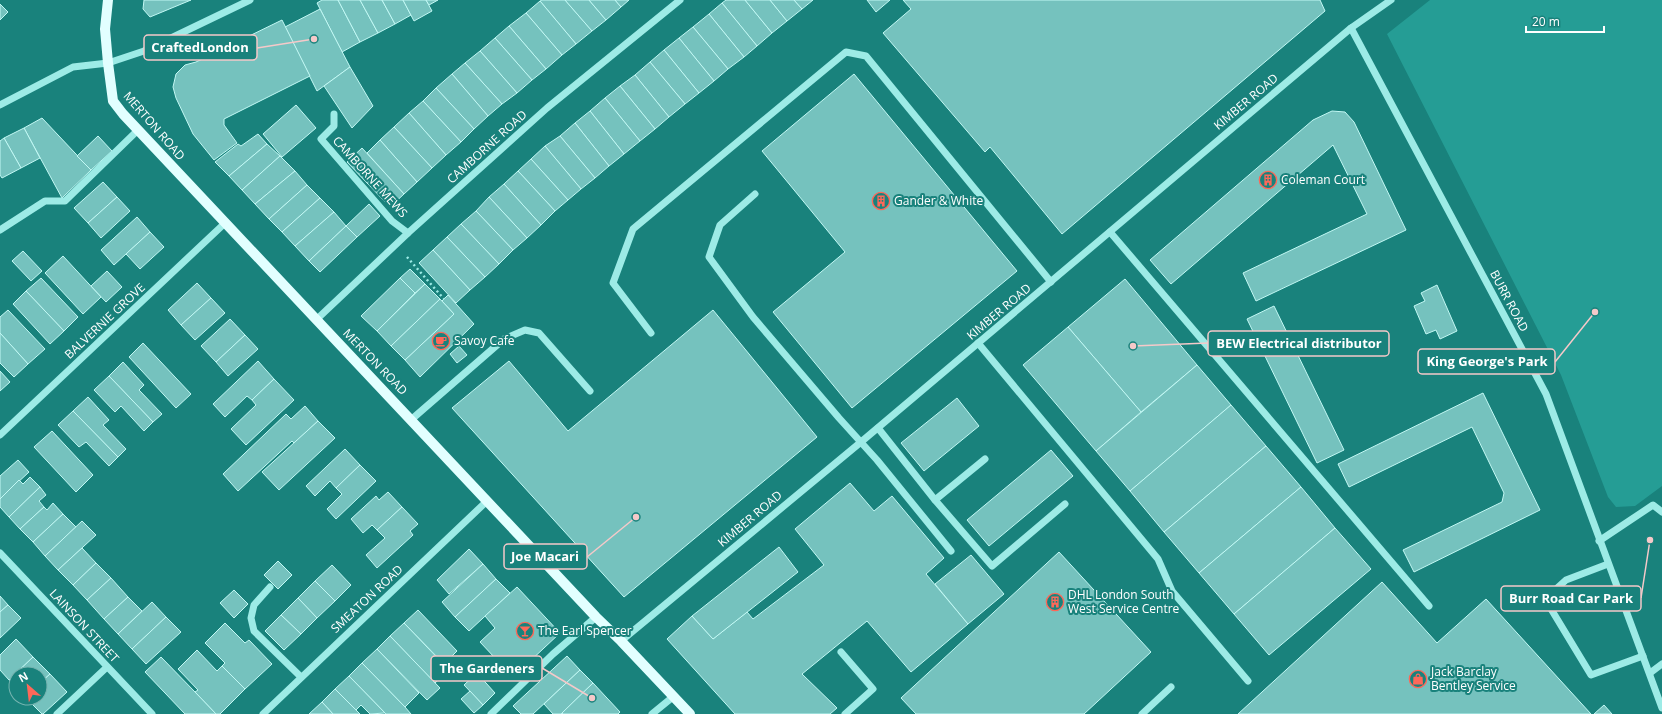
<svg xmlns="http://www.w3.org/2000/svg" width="1662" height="714" font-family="'Open Sans',sans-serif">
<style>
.green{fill:#259d95}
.building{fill:#75c2be;stroke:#c2f8f4}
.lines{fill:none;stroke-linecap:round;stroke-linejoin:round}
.path{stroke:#9debe6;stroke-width:2.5;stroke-dasharray:2 3;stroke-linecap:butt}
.minor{stroke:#9debe6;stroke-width:7}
.major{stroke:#e2ffff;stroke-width:10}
.labels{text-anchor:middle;stroke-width:4;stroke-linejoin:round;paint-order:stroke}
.street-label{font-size:12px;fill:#fff;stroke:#19827c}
.poi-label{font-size:12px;fill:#fff;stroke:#19827c;text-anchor:start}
.leader{fill:none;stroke:#f5c9c9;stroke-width:1.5}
.callout-dot{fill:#f5c9c9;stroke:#19827c;stroke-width:1.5}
.callout{fill:#19827c;stroke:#f5c9c9;stroke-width:1.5}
.callout-label{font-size:13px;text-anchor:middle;font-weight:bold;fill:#fff}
</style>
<rect width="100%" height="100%" fill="#19827c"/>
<!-- green -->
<polygon class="green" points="1430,0 1662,0 1662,486 1635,506 1616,507 1608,497 1561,375 1387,34"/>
<!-- building -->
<g class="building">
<polygon points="144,0 191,0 150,17 143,9"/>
<polygon points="322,0 338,0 360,42 342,52 317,3"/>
<polygon points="338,0 360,0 378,33 360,42"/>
<polygon points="360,0 382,0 395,24 378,33"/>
<polygon points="382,0 403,0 411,15 395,24"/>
<polygon points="403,0 426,0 432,11 414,21"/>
<polygon points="426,0 438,0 429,5"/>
<polygon points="542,0 565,0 592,31 576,44 540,1"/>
<polygon points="565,0 589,0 606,20 592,31"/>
<polygon points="589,0 615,0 621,7 606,20"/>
<polygon points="615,0 629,0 621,7"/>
<polygon points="726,0 745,0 772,33 757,46 722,3"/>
<polygon points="745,0 770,0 787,21 772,33"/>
<polygon points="770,0 794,0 802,9 787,21"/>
<polygon points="794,0 813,0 802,9"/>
<polygon points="867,0 890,0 876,12"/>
<polygon points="903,0 1320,0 1325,11 1062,234 990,147 985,152 883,33 911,9"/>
<polygon points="540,1 576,44 562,55 526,13"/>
<polygon points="722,3 757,46 744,57 709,14"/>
<polygon points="0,4 8,12 0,20"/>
<polygon points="320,9 350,67 317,91 285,27"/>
<polygon points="526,13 562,55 546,69 509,26"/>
<polygon points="709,14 744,57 728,69 693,27"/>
<polygon points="282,20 310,76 224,119 224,125 237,143 214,160 193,134 176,98 173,87 176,74 185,65 196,62"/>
<polygon points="509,26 546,69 532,80 495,38"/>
<polygon points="693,27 728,69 714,81 679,38"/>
<polygon points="495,38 532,80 517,93 480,51"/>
<polygon points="679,38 714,81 699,93 664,50"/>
<polygon points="664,50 699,93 685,104 650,62"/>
<polygon points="480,51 517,93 502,104 465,63"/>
<polygon points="650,62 685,104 669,117 635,75"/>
<polygon points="465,63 502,104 488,116 452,74"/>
<polygon points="350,67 373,106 352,128 324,86"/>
<polygon points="452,74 488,116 474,129 436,88"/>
<polygon points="854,74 1017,271 852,408 773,312 845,252 762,151"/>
<polygon points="635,75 669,117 655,129 620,86"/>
<polygon points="620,86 655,129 640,141 605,98"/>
<polygon points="436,88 474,129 461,142 423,101"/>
<polygon points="605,98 640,141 624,154 590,111"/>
<polygon points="423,101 461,142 446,155 409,113"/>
<polygon points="296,105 316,128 282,157 263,134"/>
<polygon points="590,111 624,154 609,166 575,123"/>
<polygon points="1332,111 1345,112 1354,122 1406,230 1256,301 1243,273 1367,214 1333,145 1171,284 1150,260 1313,120"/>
<polygon points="409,113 446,155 432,168 394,127"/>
<polygon points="42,118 91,170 62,198 24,128"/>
<polygon points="575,123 609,166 595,178 560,136"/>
<polygon points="394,127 432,168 417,182 380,140"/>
<polygon points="24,128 40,158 21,168 4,138"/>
<polygon points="258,134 267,144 229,176 215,162 238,144 241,146"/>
<polygon points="98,136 112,151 91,170 77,156"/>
<polygon points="560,136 595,178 581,189 545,146"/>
<polygon points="4,138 21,168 2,178 0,175 0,141"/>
<polygon points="380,140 417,182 404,194 367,153"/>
<polygon points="267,144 280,156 242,190 229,176"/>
<polygon points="545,146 581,189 568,200 531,159"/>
<polygon points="362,148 404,194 390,207 347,162"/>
<polygon points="280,156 295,171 255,204 242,190"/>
<polygon points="531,159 568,200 555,211 518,171"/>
<polygon points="295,171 307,185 269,219 255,204"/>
<polygon points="518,171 555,211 541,225 504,184"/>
<polygon points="103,182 117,197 88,223 74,208"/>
<polygon points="504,184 541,225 527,238 489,197"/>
<polygon points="307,185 320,198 282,232 269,219"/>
<polygon points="117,197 130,211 101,238 88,223"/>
<polygon points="489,197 527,238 513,250 476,211"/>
<polygon points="320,198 334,212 295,246 282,232"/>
<polygon points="369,204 380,216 357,237 346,226"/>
<polygon points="476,211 513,250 499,264 461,224"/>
<polygon points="334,212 346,226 309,261 295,246"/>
<polygon points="137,217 150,232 114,265 101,250"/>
<polygon points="461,224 499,264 485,277 447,237"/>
<polygon points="346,226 357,237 320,272 309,261"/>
<polygon points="150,232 164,247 140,269 126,254"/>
<polygon points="447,237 485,277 470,290 433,250"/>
<polygon points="433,250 470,290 456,303 419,263"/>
<polygon points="23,251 42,271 31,281 12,261"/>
<polygon points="63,256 101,297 83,314 45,273"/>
<polygon points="410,269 425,284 415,293 400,278"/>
<polygon points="107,271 122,287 106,302 91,286"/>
<polygon points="41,278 78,317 64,331 26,291"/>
<polygon points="400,278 415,293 377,331 361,316"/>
<polygon points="1125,279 1197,365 1141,412 1068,327"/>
<polygon points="197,283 211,298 181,325 168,310"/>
<polygon points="425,284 440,299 391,346 377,331"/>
<polygon points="1437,285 1457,331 1440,339 1436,330 1426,334 1414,306 1425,301 1421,293"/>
<polygon points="26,291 64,331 50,344 13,304"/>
<polygon points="448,295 474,324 420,377 405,360 454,314 442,301"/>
<polygon points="211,298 225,313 195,340 181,325"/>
<polygon points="440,299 454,314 405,360 391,346"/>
<polygon points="1274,306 1344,450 1317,463 1247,319"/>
<polygon points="8,310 45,349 28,364 0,333 0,317"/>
<polygon points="713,310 817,437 624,597 452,408 509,361 568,431"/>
<polygon points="230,319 245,335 216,362 201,346"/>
<polygon points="1068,327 1141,412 1096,451 1023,365"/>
<polygon points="0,333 28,364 14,377 0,363"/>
<polygon points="245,335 258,349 228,376 216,362"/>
<polygon points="143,343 191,394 176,408 129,357"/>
<polygon points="459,346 467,355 457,363 450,354"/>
<polygon points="258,361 274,379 252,400 247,396 225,417 213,404"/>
<polygon points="123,362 144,385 139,390 162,414 153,422 109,376"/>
<polygon points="1197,365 1231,405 1130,491 1096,451"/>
<polygon points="0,371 10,382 0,391"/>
<polygon points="109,376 153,422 144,431 121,406 115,412 94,390"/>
<polygon points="274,379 294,400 246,445 231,429 256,405 252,400"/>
<polygon points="1483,393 1540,510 1414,572 1403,550 1502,502 1504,493 1472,427 1349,487 1338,464"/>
<polygon points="88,397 109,420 103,425 126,449 118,457 73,411"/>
<polygon points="957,398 979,426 924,471 901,443"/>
<polygon points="1231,405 1266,446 1164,532 1130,491"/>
<polygon points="305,406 318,421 294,443 292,441 238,491 223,474 286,414 291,419"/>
<polygon points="73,411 118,457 109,466 86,442 79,447 58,425"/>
<polygon points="318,421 335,438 279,490 262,472"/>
<polygon points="52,431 93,475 76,492 34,447"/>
<polygon points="1266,446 1301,487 1199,573 1164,532"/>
<polygon points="345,449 360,465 336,488 330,481 315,496 306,486"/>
<polygon points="1051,450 1073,476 989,546 967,520"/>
<polygon points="18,460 29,472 0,499 0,476"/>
<polygon points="360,465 376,481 336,519 327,509 342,494 336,488"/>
<polygon points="30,477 40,487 9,517 0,507 0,499 19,480 23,484"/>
<polygon points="850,483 874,511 892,496 944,558 926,574 968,624 911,672 867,621 802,674 837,708 830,714 735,714 667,639 692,616 713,639 747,612 753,619 824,565 795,529"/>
<polygon points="40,487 46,495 39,501 44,507 20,529 9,517"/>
<polygon points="1301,487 1335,528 1234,614 1199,573"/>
<polygon points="388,492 402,507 377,530 372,525 363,533 351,519 376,496 379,500"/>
<polygon points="53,503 63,514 33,542 20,529 44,507 47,510"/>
<polygon points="402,507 418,524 410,531 413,535 377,568 366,555 385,538 377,530"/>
<polygon points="63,514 76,527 45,556 33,542"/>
<polygon points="82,521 96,535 58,570 45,556"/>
<polygon points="1335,528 1371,569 1269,655 1234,614"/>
<polygon points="779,547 798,572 713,639 692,616"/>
<polygon points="82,548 96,563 73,585 58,570"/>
<polygon points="469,549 483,564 449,594 437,580"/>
<polygon points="1059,552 1151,652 1084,714 916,714 901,698"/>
<polygon points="971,555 1004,594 968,624 935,584"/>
<polygon points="278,561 292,575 278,589 264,575"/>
<polygon points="96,563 111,578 87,600 73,585"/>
<polygon points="483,564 496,579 455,617 442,602"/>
<polygon points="332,565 351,585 335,601 315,581"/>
<polygon points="111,578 128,597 104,619 87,600"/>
<polygon points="496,579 510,593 469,631 455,617"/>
<polygon points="315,581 335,601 317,618 298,598"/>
<polygon points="1382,582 1437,643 1486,599 1591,714 1238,714"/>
<polygon points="517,587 560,633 528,663 526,661 511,675 480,642 495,628 485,616"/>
<polygon points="234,590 248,604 234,618 220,603"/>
<polygon points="0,596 8,605 0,612"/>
<polygon points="128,597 142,611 118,634 104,619"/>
<polygon points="298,598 317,618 301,634 281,615"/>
<polygon points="152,602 166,617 132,649 118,634"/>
<polygon points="8,605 21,618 0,638 0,612"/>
<polygon points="418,610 457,651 444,664 404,623"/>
<polygon points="281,615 301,634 284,650 265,631"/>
<polygon points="166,617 181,632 146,664 132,649"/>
<polygon points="225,623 245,643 249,640 272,664 245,689 222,666 225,663 205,643"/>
<polygon points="404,623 449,670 435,683 390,636"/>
<polygon points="390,636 440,688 427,700 377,649"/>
<polygon points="16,639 33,657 9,680 0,670 0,655"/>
<polygon points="377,649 419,693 405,707 362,663"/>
<polygon points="197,650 217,671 222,666 245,689 220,714 216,714 195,692 198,690 178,669"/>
<polygon points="567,656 580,670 533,714 521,714 513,706"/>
<polygon points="33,657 50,674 40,683 40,674 16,674 16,687 9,680"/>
<polygon points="161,657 195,692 216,714 185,714 145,672"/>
<polygon points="362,663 405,707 411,714 386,714 349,676"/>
<polygon points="580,670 593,683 561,714 553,714 544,704"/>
<polygon points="477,673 495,693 483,705 464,685"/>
<polygon points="50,674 67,692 43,714 42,714 26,698 40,698 40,683"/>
<polygon points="349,676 385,713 370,714 361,705 356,710 335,689"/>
<polygon points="593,683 620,712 618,714 563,714 562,713"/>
<polygon points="335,689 360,714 333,714 322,702"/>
<polygon points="470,691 483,705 474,713 461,699"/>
<polygon points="322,702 333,714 309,714"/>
<polygon points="1604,705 1612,714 1594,714"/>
</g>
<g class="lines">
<!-- path -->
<polyline class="path" points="407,257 444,299"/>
<!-- minor -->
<g class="minor">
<polyline points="1351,28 1546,394 1662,708"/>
<polyline points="0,105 73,67 108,63 144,51 250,0"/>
<polyline points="334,114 334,126 321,139 392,221 408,233"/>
<polyline points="755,194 720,225 709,257 753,317 839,418 877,460 951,551"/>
<polyline points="0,230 45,201 65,201 138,130"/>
<polyline points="1110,232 1429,606"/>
<polyline points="316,320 408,233 547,108 680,0"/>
<polyline points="651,333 613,283 633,229 846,52 866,56 1051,282"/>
<polyline points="978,343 1158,559 1172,591 1248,681"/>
<polyline points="412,419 504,339 525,330 539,333 590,391"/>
<polyline points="878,428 935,500 992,566 1065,504"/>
<polyline points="0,435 225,223"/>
<polyline points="935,500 985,459"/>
<polyline points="1599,541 1653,505 1662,512"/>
<polyline points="0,553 152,714"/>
<polyline points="1608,564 1566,580 1545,599 1591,675 1643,656"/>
<polyline points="270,587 254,605 251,618 254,631 301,677"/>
<polyline points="621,641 861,442 1351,28 1391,0"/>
<polyline points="841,652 873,689 845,714"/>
<polyline points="1650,673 1662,664"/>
<polyline points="57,714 107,667"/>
<polyline points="263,714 487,501"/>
<polyline points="491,714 553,654 596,617"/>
<polyline points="652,714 674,696"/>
<polyline points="1142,714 1171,687"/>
</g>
<!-- major -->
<polyline class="major" points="108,0 105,29 108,63 113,101 123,114 596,617 621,641 690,714"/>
</g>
<!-- icons -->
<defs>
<symbol id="building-ring" viewBox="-11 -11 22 22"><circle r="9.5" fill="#19827c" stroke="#fe6859" stroke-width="1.5"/><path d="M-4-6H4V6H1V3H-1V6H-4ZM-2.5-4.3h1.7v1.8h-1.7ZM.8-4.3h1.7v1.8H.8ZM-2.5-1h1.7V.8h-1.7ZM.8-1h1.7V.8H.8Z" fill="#fe6859"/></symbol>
<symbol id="cafe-ring" viewBox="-11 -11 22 22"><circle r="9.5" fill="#19827c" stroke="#fe6859" stroke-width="1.5"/><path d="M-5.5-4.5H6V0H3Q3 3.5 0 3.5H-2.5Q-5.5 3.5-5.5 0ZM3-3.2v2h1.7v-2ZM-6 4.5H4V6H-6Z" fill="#fe6859"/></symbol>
<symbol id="bar-ring" viewBox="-11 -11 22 22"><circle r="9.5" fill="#19827c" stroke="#fe6859" stroke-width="1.5"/><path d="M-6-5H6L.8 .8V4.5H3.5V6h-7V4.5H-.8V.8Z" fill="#fe6859"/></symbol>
<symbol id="shop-ring" viewBox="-11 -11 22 22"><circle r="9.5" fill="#19827c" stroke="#fe6859" stroke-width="1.5"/><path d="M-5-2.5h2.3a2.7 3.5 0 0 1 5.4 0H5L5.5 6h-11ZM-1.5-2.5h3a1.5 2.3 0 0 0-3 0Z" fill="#fe6859"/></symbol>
</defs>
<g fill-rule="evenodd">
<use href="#building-ring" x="1258" y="170" width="20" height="20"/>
<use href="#building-ring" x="871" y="191" width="20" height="20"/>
<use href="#cafe-ring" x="431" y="331" width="20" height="20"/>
<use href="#building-ring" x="1045" y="592" width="20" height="20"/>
<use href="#bar-ring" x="515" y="621" width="20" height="20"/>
<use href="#shop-ring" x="1408" y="669" width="20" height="20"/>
</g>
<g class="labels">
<!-- street labels -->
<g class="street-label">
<text transform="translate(1246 102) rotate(-40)" y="4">KIMBER ROAD</text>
<text transform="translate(154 126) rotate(49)" y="4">MERTON ROAD</text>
<text transform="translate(487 147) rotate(-42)" y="4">CAMBORNE ROAD</text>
<text transform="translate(370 177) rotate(48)" y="4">CAMBORNE MEWS</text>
<text transform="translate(1509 301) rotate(62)" y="4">BURR ROAD</text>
<text transform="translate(999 312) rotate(-40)" y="4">KIMBER ROAD</text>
<text transform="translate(105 321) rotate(-43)" y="4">BALVERNIE GROVE</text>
<text transform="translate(375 362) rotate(46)" y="4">MERTON ROAD</text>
<text transform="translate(750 519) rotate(-40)" y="4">KIMBER ROAD</text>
<text transform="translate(367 599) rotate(-43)" y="4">SMEATON ROAD</text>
<text transform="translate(84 626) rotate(47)" y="4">LAINSON STREET</text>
</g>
<!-- poi labels -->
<g class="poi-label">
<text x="1281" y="184">Coleman Court</text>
<text x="894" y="205">Gander &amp; White</text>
<text x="454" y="345">Savoy Cafe</text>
<text x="1068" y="599">DHL London South<tspan x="1068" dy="14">West Service Centre</tspan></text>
<text x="538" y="635">The Earl Spencer</text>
<text x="1431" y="676">Jack Barclay<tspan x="1431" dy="14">Bentley Service</tspan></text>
</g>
</g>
<!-- callouts -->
<path class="leader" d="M314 39L257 48M1133 346L1208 343M1595 312L1555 362M636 517L587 557M1650 540L1641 598M592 698L542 668"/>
<g class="callout-dot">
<circle cx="314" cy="39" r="4"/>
<circle cx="1133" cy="346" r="4"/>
<circle cx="1595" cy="312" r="4"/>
<circle cx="636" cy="517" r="4"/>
<circle cx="1650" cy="540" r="4"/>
<circle cx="592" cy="698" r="4"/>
</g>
<g class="callout">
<rect x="144" y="35" width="113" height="25" rx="4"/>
<rect x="1208" y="331" width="181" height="25" rx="4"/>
<rect x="1418" y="349" width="137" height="25" rx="4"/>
<rect x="504" y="544" width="83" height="25" rx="4"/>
<rect x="1501" y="586" width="140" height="25" rx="4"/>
<rect x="431" y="656" width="111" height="25" rx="4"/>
</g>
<g class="callout-label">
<text x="200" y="52">CraftedLondon</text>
<text x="1299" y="348">BEW Electrical distributor</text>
<text x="1487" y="366">King George's Park</text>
<text x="545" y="561">Joe Macari</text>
<text x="1571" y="603">Burr Road Car Park</text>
<text x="487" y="673">The Gardeners</text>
</g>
<!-- north arrow -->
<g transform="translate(28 686) rotate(332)"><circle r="19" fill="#19827c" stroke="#75b4b0"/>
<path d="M0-3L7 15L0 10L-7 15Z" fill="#fe6859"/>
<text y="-6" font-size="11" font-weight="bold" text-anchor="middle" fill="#ffffff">N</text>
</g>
<!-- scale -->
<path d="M1526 26v6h78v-6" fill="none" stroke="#ffffff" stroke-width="2"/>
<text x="1532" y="26" font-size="12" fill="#ffffff" stroke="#19827c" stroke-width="3" paint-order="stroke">20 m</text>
</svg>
